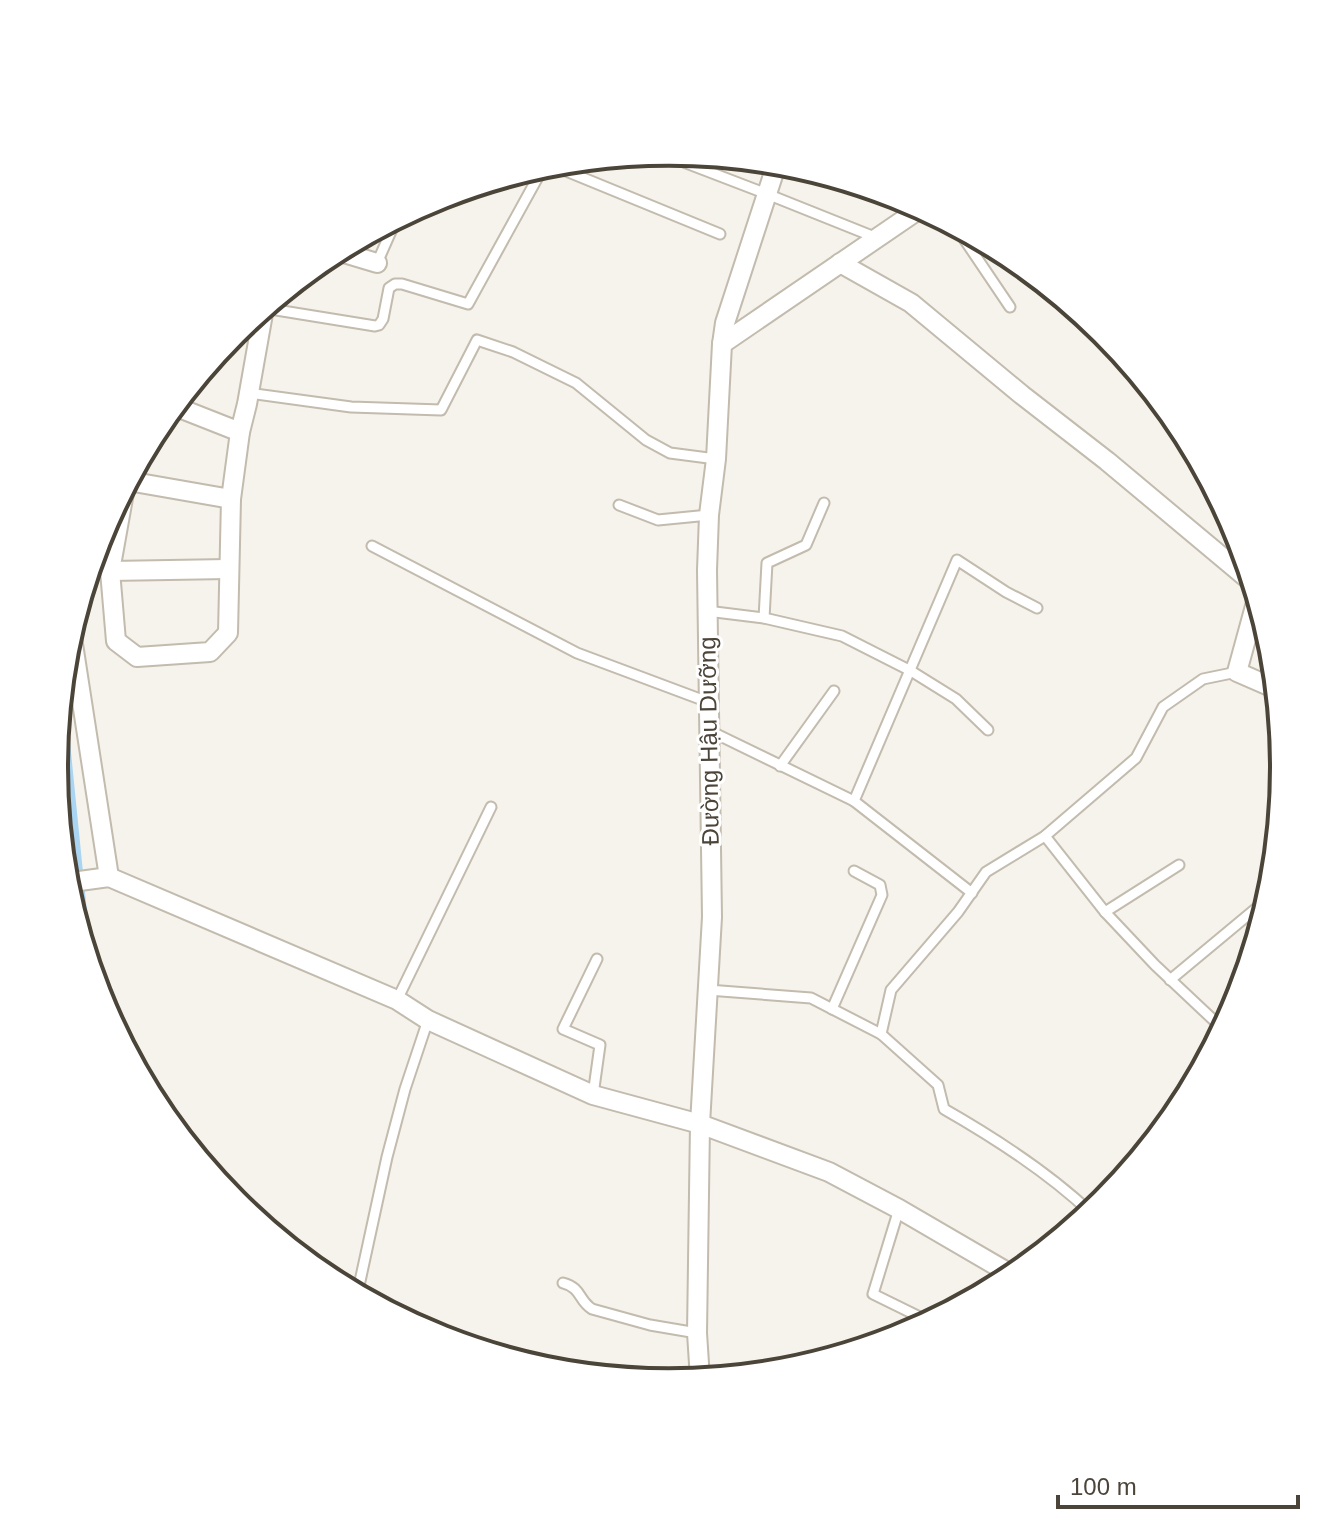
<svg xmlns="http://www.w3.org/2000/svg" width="1338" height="1535" font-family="Arial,sans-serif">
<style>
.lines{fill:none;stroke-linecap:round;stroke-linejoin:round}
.river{stroke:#a9d4f2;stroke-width:28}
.lane-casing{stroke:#c2bbae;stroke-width:13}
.street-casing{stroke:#c2bbae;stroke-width:22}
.lane{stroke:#fff;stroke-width:9}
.street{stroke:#fff;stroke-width:18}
.labels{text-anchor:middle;stroke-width:6;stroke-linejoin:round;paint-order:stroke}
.street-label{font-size:24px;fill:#4b4439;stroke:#fff}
.rim{fill:none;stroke:#4b4439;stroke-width:4}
</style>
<rect width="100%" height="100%" fill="#f6f3ec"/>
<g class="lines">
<!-- river -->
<polyline class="river" points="56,743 73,913"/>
<defs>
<g id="lane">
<polyline points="660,153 767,194 877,238"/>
<polyline points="549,164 720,234"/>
<polyline points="956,227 1010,307"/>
<polyline points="377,263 396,220"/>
<polyline points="264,308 375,326 379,325 383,319 389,288 395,284 402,284 468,304 544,166"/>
<polyline points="249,393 351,407 441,410 477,340 513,352 576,383 646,440 670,453 716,459"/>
<polyline points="619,505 658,520 709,515"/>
<polyline points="372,546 577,653 708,702"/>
<polyline points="707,611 764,618 842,636 911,671 956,699 988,730"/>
<polyline points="764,618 767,563 806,545 824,503"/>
<polyline points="708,730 854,801 972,893"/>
<polyline points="780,766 834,691"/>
<polyline points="854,801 957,560 1006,592 1037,608"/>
<polyline points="1045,836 1105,912 1155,965 1223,1029"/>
<polyline points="1105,912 1179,865"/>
<polyline points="1170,980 1265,901"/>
<path d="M708 990 811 998 881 1034 938 1085 944 1109C993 1137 1050 1174 1091 1213"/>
<polyline points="397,1000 491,807"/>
<polyline points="832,1009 882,895 880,885 854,871"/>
<polyline points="881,1034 891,990 958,912 986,872 1045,836 1136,758 1163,707 1203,679 1237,672"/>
<polyline points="593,1095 600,1045 563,1029 597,959"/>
<polyline points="899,1209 873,1294 930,1322"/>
<path d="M563 1283C582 1288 578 1300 592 1309L650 1325 697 1333"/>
<polyline points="357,1295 387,1157 405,1089 428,1020"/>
<polyline points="639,1373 664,1382"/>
</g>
<g id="street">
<polyline points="337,251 377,263"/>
<polyline points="840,263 911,303 1022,395 1107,461 1253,583"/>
<polyline points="722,344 725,323 777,163"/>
<polyline points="174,406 240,432"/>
<polyline points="128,481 231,499"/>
<polyline points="125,487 110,571 116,641 137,657 210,652 228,633 231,499 240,432 247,404 264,308"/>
<polyline points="110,571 228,569"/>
<polyline points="1257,599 1237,672 1276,689"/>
<polyline points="71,631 109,877"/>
<polyline points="65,883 109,877 397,1000 428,1020 593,1095 700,1124 829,1172 899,1209 1014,1276"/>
<polyline points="700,1379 697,1333 700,1124 712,917 707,570 709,515 716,459 722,344 921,208"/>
</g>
</defs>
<!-- lane casing -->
<use href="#lane" class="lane-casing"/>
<!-- street casing -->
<use href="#street" class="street-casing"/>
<!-- lane -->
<use href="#lane" class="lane"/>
<!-- street -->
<use href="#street" class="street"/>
</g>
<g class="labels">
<!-- street labels -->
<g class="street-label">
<text transform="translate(709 741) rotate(-91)" y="8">Đường Hậu Dưỡng</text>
</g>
</g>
<!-- crop -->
<path d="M0 0H1338V1535H0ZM68 767a601 601 0 1 1 1202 0a601 601 0 1 1-1202 0Z" fill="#fff" fill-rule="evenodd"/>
<path class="rim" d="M68 767a601 601 0 1 1 1202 0a601 601 0 1 1-1202 0Z"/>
<!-- scale -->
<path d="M1058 1495v12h240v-12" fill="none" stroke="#4b4439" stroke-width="4"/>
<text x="1070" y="1495" font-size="24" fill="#4b4439" stroke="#ffffff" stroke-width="6" paint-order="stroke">100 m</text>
</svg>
